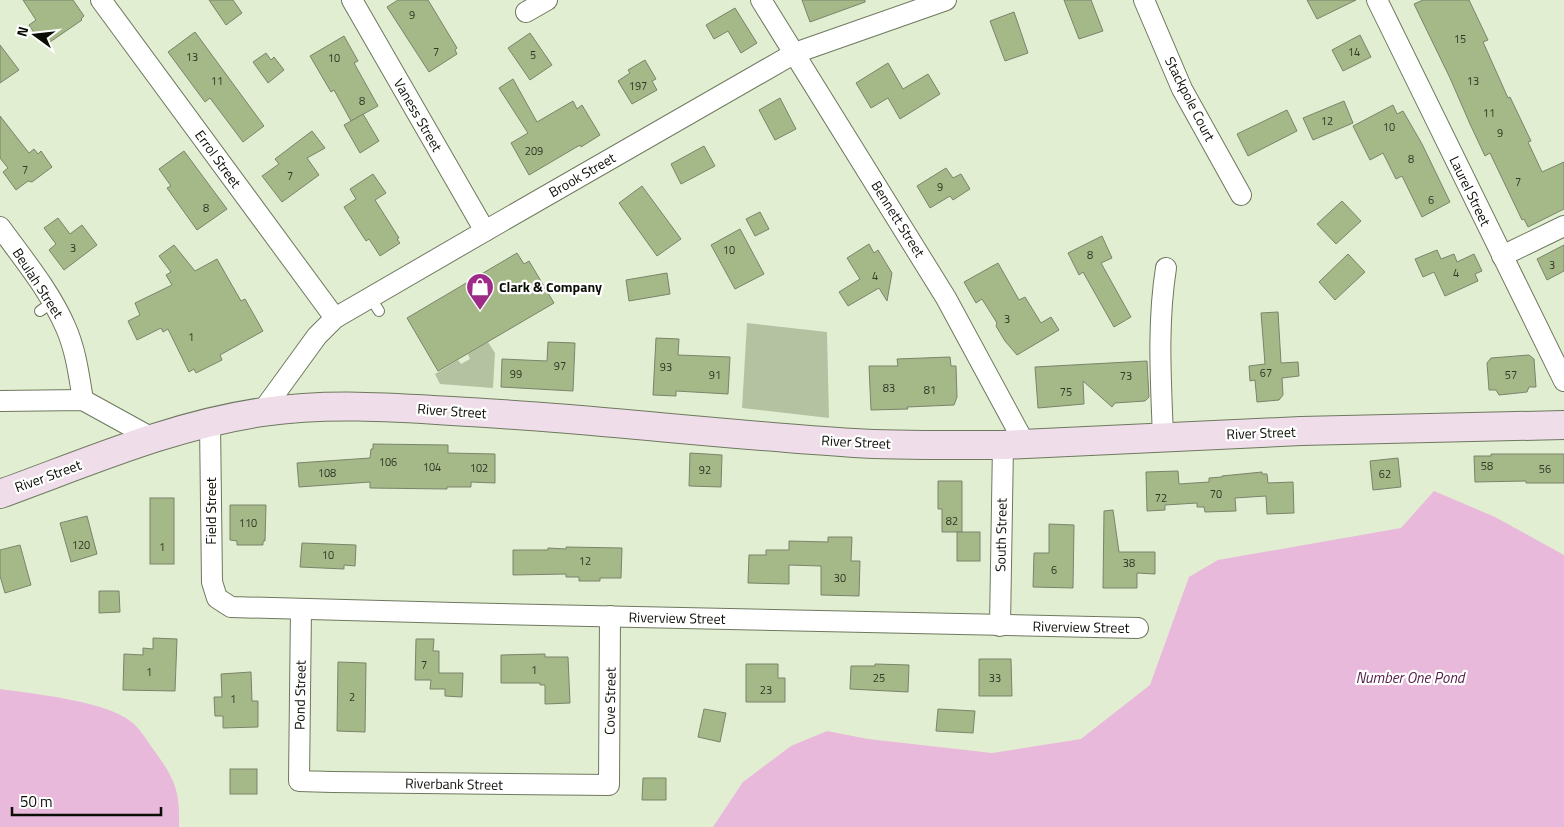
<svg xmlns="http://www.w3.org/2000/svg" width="1564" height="827" font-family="'Titillium Web',sans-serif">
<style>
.green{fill:#b4c2a2}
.water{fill:#e8b9da}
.building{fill:#a4b888;stroke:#7a846b}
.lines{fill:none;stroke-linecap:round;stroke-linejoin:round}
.lane-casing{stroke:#6e785f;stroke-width:12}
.street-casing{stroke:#6e785f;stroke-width:22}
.secondary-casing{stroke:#6e785f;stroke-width:30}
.lane{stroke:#fff;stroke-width:10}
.street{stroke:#fff;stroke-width:20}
.secondary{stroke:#efddea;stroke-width:28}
.labels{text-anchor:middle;stroke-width:4.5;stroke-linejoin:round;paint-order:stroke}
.number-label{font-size:11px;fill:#303826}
.street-label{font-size:14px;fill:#0a0e05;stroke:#fff}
.poi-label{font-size:14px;font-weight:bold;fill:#0a0e05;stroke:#fff;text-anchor:start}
.water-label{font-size:15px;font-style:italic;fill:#541d48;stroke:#fff}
</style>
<rect width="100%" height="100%" fill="#e2eed1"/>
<!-- green -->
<g class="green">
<polygon points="747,323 827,332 829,418 742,408"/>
<polygon points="488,342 495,353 493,388 440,384 435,374 458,360 461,364 470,359 468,354"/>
</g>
<!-- water -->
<g class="water">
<polygon points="1434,491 1495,517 1564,555 1564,827 713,827 743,782 791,746 827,731 868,739 992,753 1081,739 1150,685 1189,577 1218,560 1401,528"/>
<path d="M0 689C33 694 112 701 135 725 143 733 149 744 156 753 176 781 180 793 179 827H0Z"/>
</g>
<!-- building -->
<g class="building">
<polygon points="23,0 73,0 84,16 81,19 82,20 47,44 43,38 39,40 29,25 36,20"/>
<polygon points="209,0 233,0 242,13 226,25"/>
<polygon points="398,0 428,0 457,48 455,50 457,54 429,72 387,7"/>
<polygon points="802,0 865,0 865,2 810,22"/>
<polygon points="1064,0 1091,0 1103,31 1079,39"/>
<polygon points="1307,0 1356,0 1317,19"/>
<polygon points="1423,0 1469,0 1488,40 1483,42 1508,98 1510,97 1531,141 1528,142 1542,172 1564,162 1564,209 1528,227 1524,219 1522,220 1490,153 1485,156 1470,124 1450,78 1414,4"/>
<polygon points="735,8 757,43 741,53 728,31 714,39 706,25"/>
<polygon points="1014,12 1028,53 1005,61 990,21"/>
<polygon points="195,32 264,126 243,142 210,98 205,102 168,52"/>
<polygon points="530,33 552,65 530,80 508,48"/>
<polygon points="1360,35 1371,57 1343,71 1332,50"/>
<polygon points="344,36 358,61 354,63 378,106 351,121 334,90 331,92 310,56"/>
<polygon points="0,45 19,70 0,83"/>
<polygon points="266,53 271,60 274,57 284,70 268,83 253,62"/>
<polygon points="645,60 656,79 652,81 657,90 632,104 618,81 630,73 628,70"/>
<polygon points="888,63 903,89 928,74 940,94 900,119 888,98 871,108 856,83"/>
<polygon points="513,79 537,122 573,101 577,109 582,105 600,135 581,147 580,145 529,175 511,143 528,133 499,88"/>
<polygon points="780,98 796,129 775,140 759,110"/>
<polygon points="1344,101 1353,123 1313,140 1303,118"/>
<polygon points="1393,105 1397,114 1403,111 1422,144 1450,202 1422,217 1402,176 1396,179 1383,153 1370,160 1353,126"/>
<polygon points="1287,110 1297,131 1248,156 1237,134"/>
<polygon points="363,114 379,141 360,153 344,125"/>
<polygon points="0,116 29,153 34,149 38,154 41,151 52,167 32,182 28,181 16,190 3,172 8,168 0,158"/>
<polygon points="312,131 325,148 307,158 319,175 282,202 262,176 279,164 275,159"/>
<polygon points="704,146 715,166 681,184 671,164"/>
<polygon points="184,151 227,209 197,230 167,188 171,186 159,169"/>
<polygon points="946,168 953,178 961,174 970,189 953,200 950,196 930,208 917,186"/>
<polygon points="373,174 386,193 375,200 399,238 397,239 400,243 380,256 369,239 366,241 344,207 356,199 350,189"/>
<polygon points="642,186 681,239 657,256 619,203"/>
<polygon points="1342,201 1361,221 1336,244 1317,224"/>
<polygon points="760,212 769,229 755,236 746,219"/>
<polygon points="58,218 70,234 82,225 97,245 64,270 49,250 56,244 44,228"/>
<polygon points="740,229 764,274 735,289 711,245"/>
<polygon points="1102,236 1112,258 1101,263 1131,317 1114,327 1083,272 1079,275 1068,253"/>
<polygon points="869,244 874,253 878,250 892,273 887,301 879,288 848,306 839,292 860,279 847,258"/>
<polygon points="174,245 195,271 217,259 241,301 245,299 263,331 220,355 222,360 196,373 194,369 189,372 168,329 163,332 161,328 137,340 128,321 140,315 135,303 172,285 166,275 171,272 159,256"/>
<polygon points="1564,245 1564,271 1547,280 1537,259"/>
<polygon points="1437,250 1441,259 1454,254 1457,262 1474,254 1482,271 1475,274 1478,281 1445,296 1434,272 1423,277 1415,259"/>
<polygon points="517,253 524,264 529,261 554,303 438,371 407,318"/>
<polygon points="1348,254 1365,272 1335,300 1319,282"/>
<polygon points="998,263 1019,300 1025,297 1041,323 1051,317 1059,330 1017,355 1005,341 996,326 997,323 982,299 976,303 964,282"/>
<polygon points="667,273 670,294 629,301 626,280"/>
<polygon points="1278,312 1281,363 1298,362 1299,376 1282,378 1283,395 1279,400 1257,402 1255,380 1250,381 1249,366 1265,364 1261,313"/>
<polygon points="656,338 679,339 678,355 730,357 728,394 676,391 676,396 653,395"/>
<polygon points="548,342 575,343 573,391 501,387 502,359 547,361"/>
<polygon points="1529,355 1534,359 1536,387 1529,387 1527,392 1518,393 1499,395 1496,390 1489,390 1487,363 1491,358"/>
<polygon points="950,357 951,366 956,366 957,397 954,405 907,407 908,409 871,410 869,366 898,366 897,359"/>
<polygon points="1147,361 1149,397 1145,401 1115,403 1112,407 1083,381 1084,404 1038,408 1035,367"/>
<polygon points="373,444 448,445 448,453 495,454 495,483 471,482 471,487 447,487 447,489 370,488 370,482 299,487 297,463 370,458 371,449 373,449"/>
<polygon points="690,453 722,455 721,487 689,486"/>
<polygon points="1491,454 1564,454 1564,483 1526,483 1526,481 1475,482 1474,456 1491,456"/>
<polygon points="1398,458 1401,487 1373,490 1370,461"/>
<polygon points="1178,471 1179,484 1209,482 1209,478 1222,477 1222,476 1262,472 1262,474 1267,474 1268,483 1293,482 1294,513 1267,514 1266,496 1235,498 1236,511 1205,512 1204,507 1197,507 1197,503 1165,505 1165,510 1147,511 1146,472"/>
<polygon points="938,481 962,481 962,532 942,532 942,509 938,509"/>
<rect x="150" y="498" width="24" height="66"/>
<polygon points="230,505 266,505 265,541 263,541 263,545 237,545 237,541 230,540"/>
<polygon points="1113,510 1119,552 1155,552 1155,574 1137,573 1137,588 1103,588 1104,511"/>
<polygon points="87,516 97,554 71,562 60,523"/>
<polygon points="1049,524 1074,525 1073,588 1033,587 1034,553 1049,553"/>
<rect x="957" y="532" width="23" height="29"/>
<polygon points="828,537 852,537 851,561 860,561 859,596 821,595 821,566 789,565 789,584 748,583 749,555 766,555 766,550 789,550 789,541 828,542"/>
<polygon points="302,543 356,545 355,566 344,565 344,569 300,567"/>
<polygon points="20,545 31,585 5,593 0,576 0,550"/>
<polygon points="566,547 622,548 621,578 600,578 600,581 579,581 579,577 566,577 566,574 513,575 513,550 548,550 548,548 566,549"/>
<polygon points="99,591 119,591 120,612 99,613"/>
<polygon points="153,638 177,639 175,691 123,690 124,654 143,655 143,648 153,649"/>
<polygon points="416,639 434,639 433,651 439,651 439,673 463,673 462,697 445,696 445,689 430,689 431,680 415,680"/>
<polygon points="545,654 545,657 568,657 570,703 545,704 545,685 540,685 540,683 501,683 501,655"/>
<polygon points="979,659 1011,659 1012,696 979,696"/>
<polygon points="338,662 366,663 365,732 337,731"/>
<polygon points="746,664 778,664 778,678 785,678 785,702 746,702"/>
<polygon points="875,664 909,665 908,692 850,689 851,666 875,666"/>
<polygon points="251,672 252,701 258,701 258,727 223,728 223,716 215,716 214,697 222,697 221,674"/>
<polygon points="704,709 726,713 720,742 698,737"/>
<polygon points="938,709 975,711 973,733 936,731"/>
<rect x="230" y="769" width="27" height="25"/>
<polygon points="643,778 666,778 666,800 642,800"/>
</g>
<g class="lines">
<defs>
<g id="lane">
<polyline points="370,297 379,311"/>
<polyline points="40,311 53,302"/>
</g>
<g id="street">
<polyline points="101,0 335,318"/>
<polyline points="352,0 485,231"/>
<polyline points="761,0 946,298 1025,444"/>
<polyline points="1144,0 1182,89 1241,195"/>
<polyline points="1377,0 1564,381"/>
<polyline points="526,12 547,0"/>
<path d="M0 227C24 260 50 291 66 328 76 351 79 376 83 400"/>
<polyline points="1502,256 1564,226"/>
<polyline points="0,401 83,400 152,438"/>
<polyline points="261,413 317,336 335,318 485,231 795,53 946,0"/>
<polyline points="210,423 212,582 217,598 231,607 455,613 1138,628"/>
<path d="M1163 438C1161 381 1157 325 1166 268"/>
<polyline points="301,609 299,781 332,782 609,785 610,616"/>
<polyline points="1000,626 1003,445"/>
</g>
<path id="secondary" d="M0 494C86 463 172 425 263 412 326 403 389 407 452 411 491 413 530 416 569 419 664 427 759 437 854 443 904 446 953 445 1003 445L1301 431 1564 425"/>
</defs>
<!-- lane casing -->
<use href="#lane" class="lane-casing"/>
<!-- street casing -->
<use href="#street" class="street-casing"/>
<!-- secondary casing -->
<use href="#secondary" class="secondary-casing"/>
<!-- lane -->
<use href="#lane" class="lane"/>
<!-- street -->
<use href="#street" class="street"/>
<!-- secondary -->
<use href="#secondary" class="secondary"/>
</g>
<!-- icons -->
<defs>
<symbol id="shop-pin" viewBox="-11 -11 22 30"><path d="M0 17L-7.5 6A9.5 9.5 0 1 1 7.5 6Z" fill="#9d2b87" stroke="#fff"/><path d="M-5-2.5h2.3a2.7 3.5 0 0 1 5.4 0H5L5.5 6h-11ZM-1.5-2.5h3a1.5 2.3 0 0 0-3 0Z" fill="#fff"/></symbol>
</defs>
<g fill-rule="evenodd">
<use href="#shop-pin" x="464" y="271" width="32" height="43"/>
</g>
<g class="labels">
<!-- number labels -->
<g class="number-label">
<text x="412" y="19">9</text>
<text x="1460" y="43">15</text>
<text x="436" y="56">7</text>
<text x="1354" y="56">14</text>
<text x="533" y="59">5</text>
<text x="192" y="61">13</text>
<text x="334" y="62">10</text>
<text x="217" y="85">11</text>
<text x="1473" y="85">13</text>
<text x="638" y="90">197</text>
<text x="362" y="105">8</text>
<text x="1489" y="117">11</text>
<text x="1327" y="125">12</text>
<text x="1389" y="131">10</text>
<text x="1500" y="137">9</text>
<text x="534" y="155">209</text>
<text x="1411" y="163">8</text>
<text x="25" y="174">7</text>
<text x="290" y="180">7</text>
<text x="1518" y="186">7</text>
<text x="940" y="191">9</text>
<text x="1431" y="204">6</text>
<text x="206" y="212">8</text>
<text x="73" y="252">3</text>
<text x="729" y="254">10</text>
<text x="1090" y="259">8</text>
<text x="1552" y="269">3</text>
<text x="1456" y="277">4</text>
<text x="875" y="280">4</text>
<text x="1007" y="323">3</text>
<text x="191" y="341">1</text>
<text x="560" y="370">97</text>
<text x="666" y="371">93</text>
<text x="1266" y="377">67</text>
<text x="516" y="378">99</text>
<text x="715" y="379">91</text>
<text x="1511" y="379">57</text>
<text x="1126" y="380">73</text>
<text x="889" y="392">83</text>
<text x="930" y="394">81</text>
<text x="1066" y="396">75</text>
<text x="388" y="466">106</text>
<text x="1487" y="470">58</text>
<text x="432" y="471">104</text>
<text x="479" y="472">102</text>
<text x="1545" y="473">56</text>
<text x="705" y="474">92</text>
<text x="327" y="477">108</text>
<text x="1385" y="478">62</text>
<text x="1216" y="498">70</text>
<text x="1161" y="502">72</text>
<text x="952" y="525">82</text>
<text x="248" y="527">110</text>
<text x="81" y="549">120</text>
<text x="162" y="551">1</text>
<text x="328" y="559">10</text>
<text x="585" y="565">12</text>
<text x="1129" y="567">38</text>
<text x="1054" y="574">6</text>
<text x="840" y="582">30</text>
<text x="424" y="669">7</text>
<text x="534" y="674">1</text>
<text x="149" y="676">1</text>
<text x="879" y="682">25</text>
<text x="995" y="682">33</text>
<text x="766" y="694">23</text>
<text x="352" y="701">2</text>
<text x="233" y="703">1</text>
</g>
<!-- street labels -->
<g class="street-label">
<text transform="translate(1190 99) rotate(63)" y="5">Stackpole Court</text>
<text transform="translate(418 115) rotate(60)" y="5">Vaness Street</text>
<text transform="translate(218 159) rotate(54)" y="5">Errol Street</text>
<text transform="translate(582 175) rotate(-30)" y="5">Brook Street</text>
<text transform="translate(1470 191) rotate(64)" y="5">Laurel Street</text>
<text transform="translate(898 219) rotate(58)" y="5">Bennett Street</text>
<text transform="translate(38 283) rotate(57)" y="5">Beulah Street</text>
<text transform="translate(452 411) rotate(4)" y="5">River Street</text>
<text transform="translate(1261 433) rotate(-2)" y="5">River Street</text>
<text transform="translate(856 442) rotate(3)" y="5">River Street</text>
<text transform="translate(48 476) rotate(-20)" y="5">River Street</text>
<text transform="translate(211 511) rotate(-90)" y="5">Field Street</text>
<text transform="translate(1001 535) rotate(-89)" y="5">South Street</text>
<text transform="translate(677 618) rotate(1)" y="5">Riverview Street</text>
<text transform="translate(1081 627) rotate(1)" y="5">Riverview Street</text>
<text transform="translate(300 695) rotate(-89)" y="5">Pond Street</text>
<text transform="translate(610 701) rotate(-89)" y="5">Cove Street</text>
<text transform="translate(454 784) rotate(1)" y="5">Riverbank Street</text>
</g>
<!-- poi labels -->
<g class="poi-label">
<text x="499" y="292">Clark &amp; Company</text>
</g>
<!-- water labels -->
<g class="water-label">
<text x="1410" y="683">Number One Pond</text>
</g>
</g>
<!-- north arrow -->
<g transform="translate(35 35) rotate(285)" stroke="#ffffff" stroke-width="4" paint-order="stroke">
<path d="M0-4L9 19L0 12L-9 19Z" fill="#0a0e05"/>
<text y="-8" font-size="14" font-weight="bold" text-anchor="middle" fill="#0a0e05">N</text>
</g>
<!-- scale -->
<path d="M12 807v8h149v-8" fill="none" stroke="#0a0e05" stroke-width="2.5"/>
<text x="20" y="807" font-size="15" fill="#0a0e05" stroke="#ffffff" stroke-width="4" paint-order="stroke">50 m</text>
</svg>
